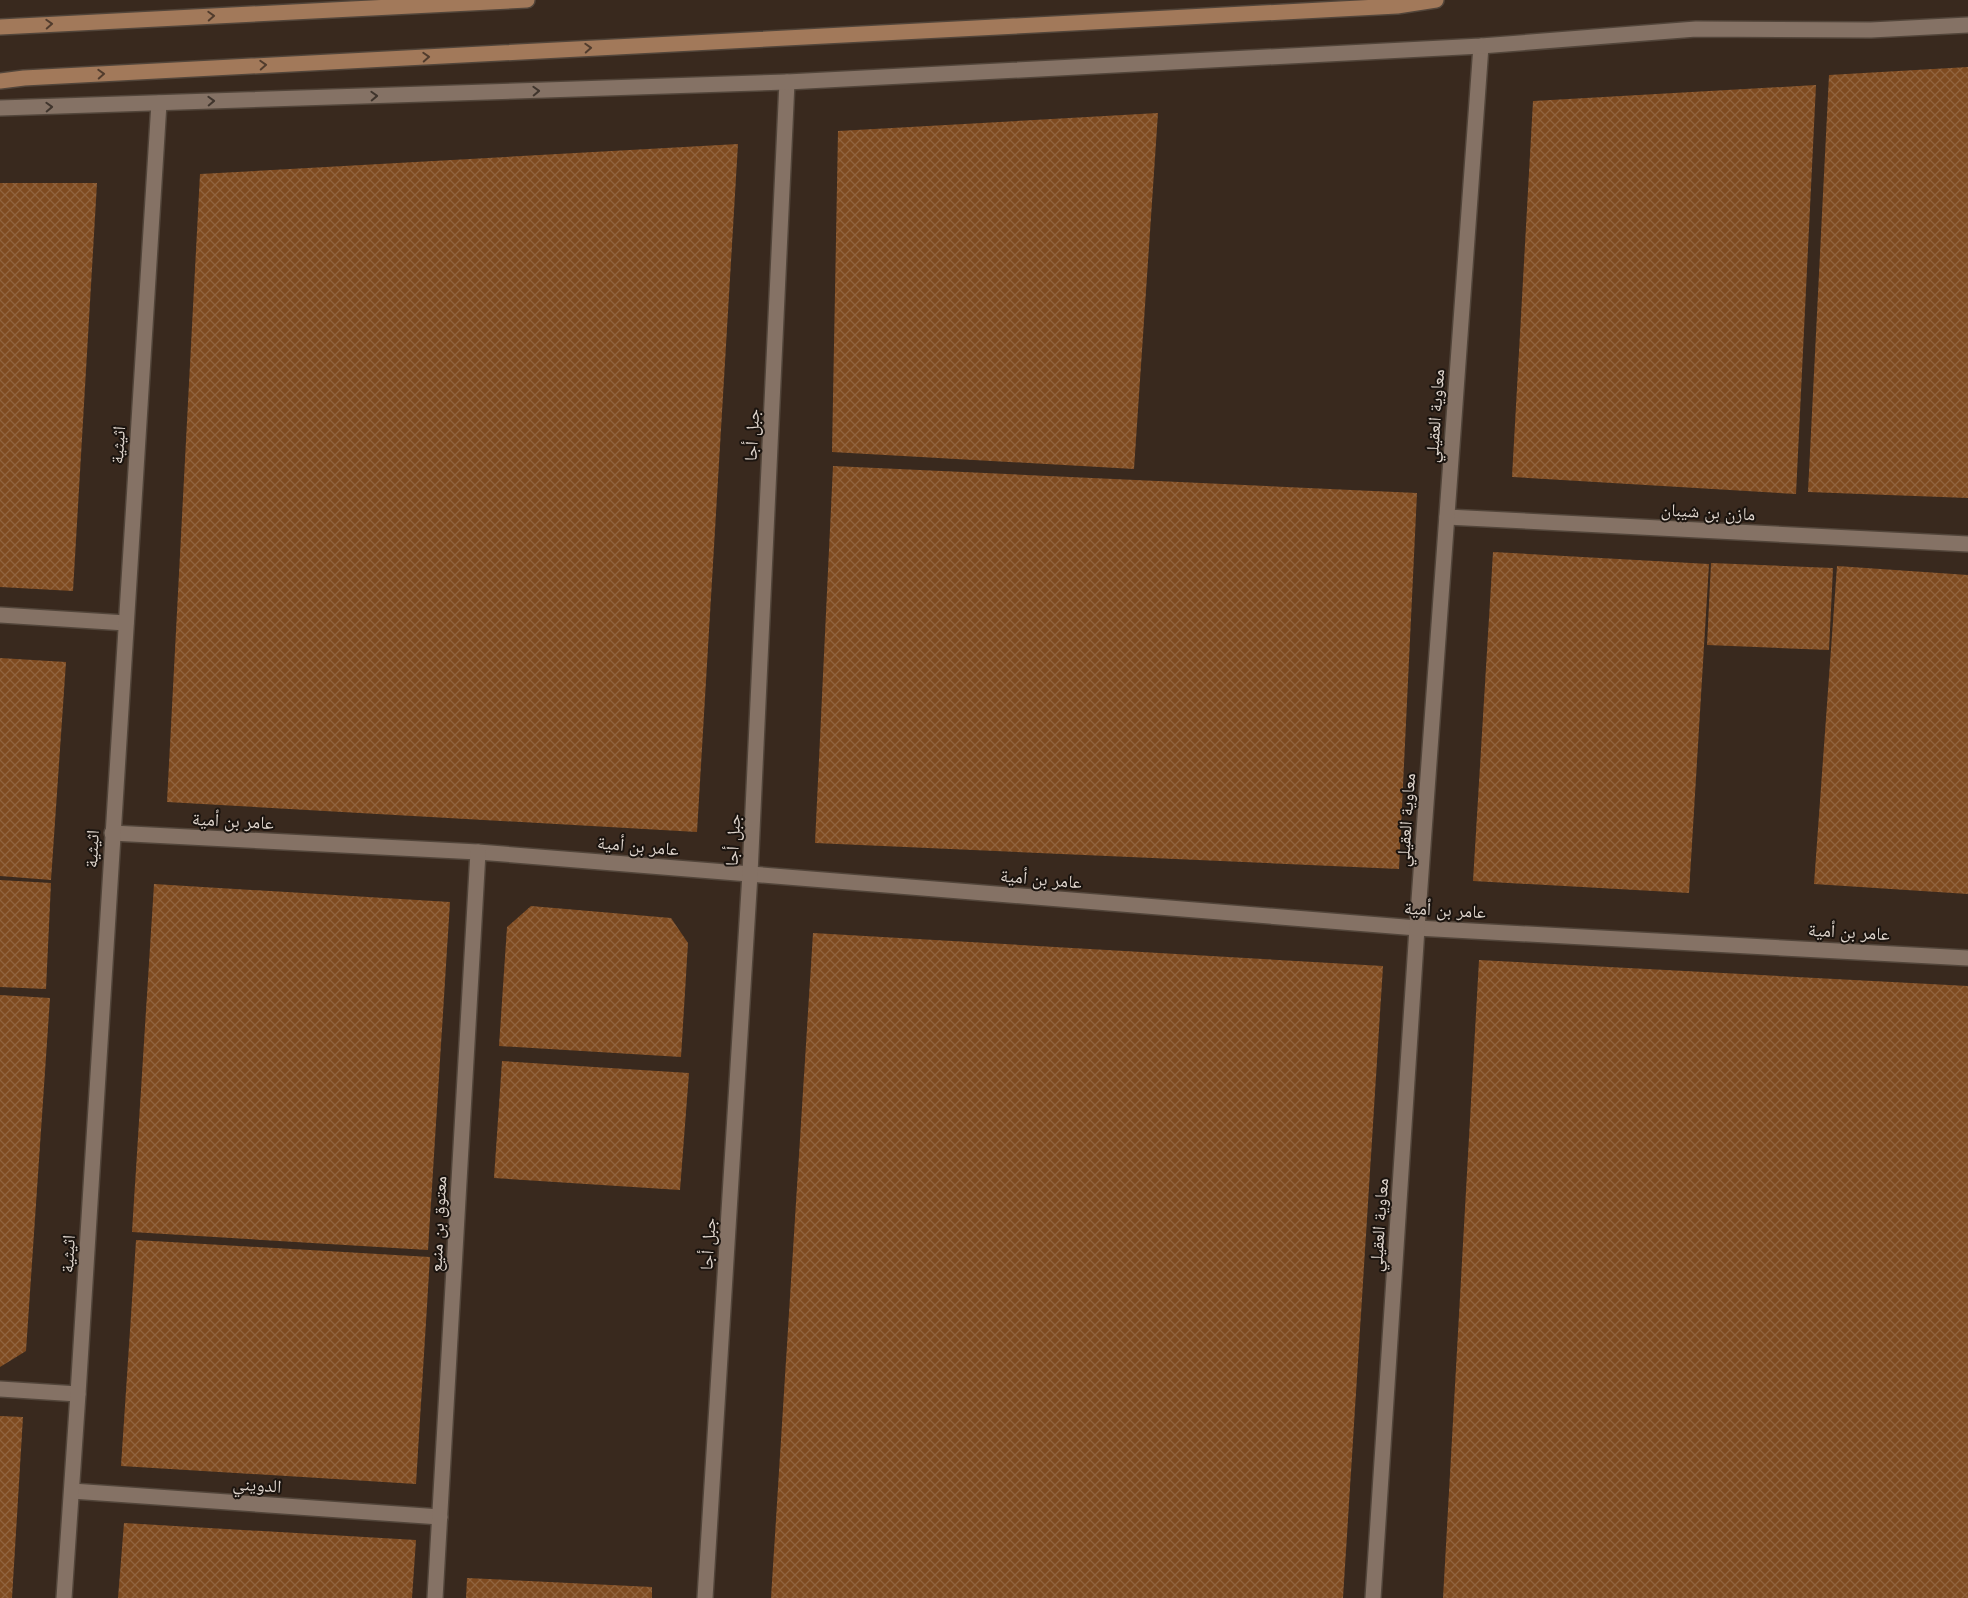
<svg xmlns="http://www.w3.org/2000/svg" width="1968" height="1598" font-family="Inter,'Noto Naskh Arabic',sans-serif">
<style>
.building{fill:url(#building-cross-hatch)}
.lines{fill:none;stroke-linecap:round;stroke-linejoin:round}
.minor-casing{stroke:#52453a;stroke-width:18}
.tertiary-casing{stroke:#52453a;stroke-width:18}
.primary-casing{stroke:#52453a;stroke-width:18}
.minor{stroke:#857265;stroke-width:15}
.tertiary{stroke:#857265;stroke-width:15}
.primary{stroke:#a2795a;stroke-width:15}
.oneway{stroke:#513c2d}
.oneway2{stroke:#40352d}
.labels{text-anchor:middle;stroke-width:4;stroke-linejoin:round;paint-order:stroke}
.street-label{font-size:18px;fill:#dfd5cd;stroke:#1b140f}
</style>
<defs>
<pattern id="building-cross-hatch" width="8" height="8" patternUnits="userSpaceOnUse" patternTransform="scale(1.25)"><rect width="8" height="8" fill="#7f4b20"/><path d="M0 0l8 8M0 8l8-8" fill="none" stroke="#91643f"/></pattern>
</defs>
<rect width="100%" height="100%" fill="#39291e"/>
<!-- building -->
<g class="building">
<polygon points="1968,67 1968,498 1808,492 1829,75"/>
<polygon points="1816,85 1796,494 1512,477 1533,101"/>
<polygon points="1158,113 1134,469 832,452 838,131"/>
<polygon points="738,144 697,832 167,802 200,174"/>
<polygon points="0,183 97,183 73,591 0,587"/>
<polygon points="833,466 1417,493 1399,869 815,843"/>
<polygon points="1493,552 1709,564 1689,893 1473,881"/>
<polygon points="1711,563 1833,568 1829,650 1707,645"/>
<polygon points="1837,566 1968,575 1968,894 1814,884"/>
<polygon points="0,658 66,662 51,880 0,876"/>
<polygon points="0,880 51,883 46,989 0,987"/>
<polygon points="154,884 450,902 428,1250 132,1232"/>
<polygon points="531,906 671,918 688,943 681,1057 499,1046 507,927"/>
<polygon points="813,933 1383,966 1343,1598 771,1598"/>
<polygon points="1479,960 1968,986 1968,1598 1443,1598"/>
<polygon points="0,995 50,998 26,1351 0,1367"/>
<polygon points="502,1061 689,1073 680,1190 494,1178"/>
<polygon points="136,1240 430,1257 416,1484 121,1466"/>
<polygon points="0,1416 23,1417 12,1598 0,1598"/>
<polygon points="124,1523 416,1540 412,1598 118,1598"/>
<polygon points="467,1578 652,1587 652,1598 466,1598"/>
</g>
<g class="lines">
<defs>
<g id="minor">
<polyline points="1447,517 1968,544"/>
<polyline points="0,615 126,623"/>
<polyline points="112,833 478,852 1417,928 1968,958"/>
<polyline points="0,1389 78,1394"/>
<polyline points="72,1491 440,1517"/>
<polyline points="64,1598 78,1394 159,103"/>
<polyline points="435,1598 478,852"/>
<polyline points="705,1598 750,874 787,82"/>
<polyline points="1373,1598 1417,928 1481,46"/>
</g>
<polyline id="tertiary" points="0,108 787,82 1481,46 1696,29 1871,30 1968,25"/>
<g id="primary">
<polyline points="0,27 527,0"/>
<polyline points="0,81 24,78 1397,6 1436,0"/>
</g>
</defs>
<!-- minor casing -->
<use href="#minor" class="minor-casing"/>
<!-- tertiary casing -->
<use href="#tertiary" class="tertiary-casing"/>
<!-- primary casing -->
<use href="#primary" class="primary-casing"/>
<!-- minor -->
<use href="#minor" class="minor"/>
<!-- tertiary -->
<use href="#tertiary" class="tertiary"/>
<!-- primary -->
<use href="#primary" class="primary"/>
</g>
<!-- one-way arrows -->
<defs><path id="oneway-chevron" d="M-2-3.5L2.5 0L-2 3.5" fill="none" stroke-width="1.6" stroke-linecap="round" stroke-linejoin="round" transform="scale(1.25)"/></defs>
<g class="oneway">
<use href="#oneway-chevron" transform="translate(211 16) rotate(-3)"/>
<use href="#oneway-chevron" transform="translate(49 24) rotate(-3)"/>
<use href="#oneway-chevron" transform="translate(588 48) rotate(-3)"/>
<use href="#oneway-chevron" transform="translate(426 57) rotate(-3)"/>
<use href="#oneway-chevron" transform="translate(263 65) rotate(-3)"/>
<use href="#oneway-chevron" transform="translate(101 74) rotate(-3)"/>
</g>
<g class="oneway2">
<use href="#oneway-chevron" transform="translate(536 91) rotate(-2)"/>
<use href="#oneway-chevron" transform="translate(374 96) rotate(-2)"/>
<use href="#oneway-chevron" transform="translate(211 101) rotate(-2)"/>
<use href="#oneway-chevron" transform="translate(49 107) rotate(-2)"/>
</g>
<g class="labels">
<!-- street labels -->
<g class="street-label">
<text transform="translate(1435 416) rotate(-86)" y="6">معاوية العقيلي</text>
<text transform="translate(752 435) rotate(-87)" y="6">جبل أجا</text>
<text transform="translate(118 445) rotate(-86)" y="6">اثيثية</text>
<text transform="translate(1708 512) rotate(3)" y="6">مازن بن شيبان</text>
<text transform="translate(1406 820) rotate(-86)" y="6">معاوية العقيلي</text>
<text transform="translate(233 821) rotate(3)" y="6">عامر بن أمية</text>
<text transform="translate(733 840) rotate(-87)" y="6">جبل أجا</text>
<text transform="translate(638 846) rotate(5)" y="6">عامر بن أمية</text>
<text transform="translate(92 849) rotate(-87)" y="6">اثيثية</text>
<text transform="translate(1041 879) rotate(5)" y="6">عامر بن أمية</text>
<text transform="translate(1445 910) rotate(3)" y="6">عامر بن أمية</text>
<text transform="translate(1849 932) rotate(3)" y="6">عامر بن أمية</text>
<text transform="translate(438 1224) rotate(-87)" y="6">معتوق بن منيع</text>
<text transform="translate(1379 1225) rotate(-86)" y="6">معاوية العقيلي</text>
<text transform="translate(708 1244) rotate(-86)" y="6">جبل أجا</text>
<text transform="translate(68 1254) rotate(-87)" y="6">اثيثية</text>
<text transform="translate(257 1485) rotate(4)" y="6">الدويني</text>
</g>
</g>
</svg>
